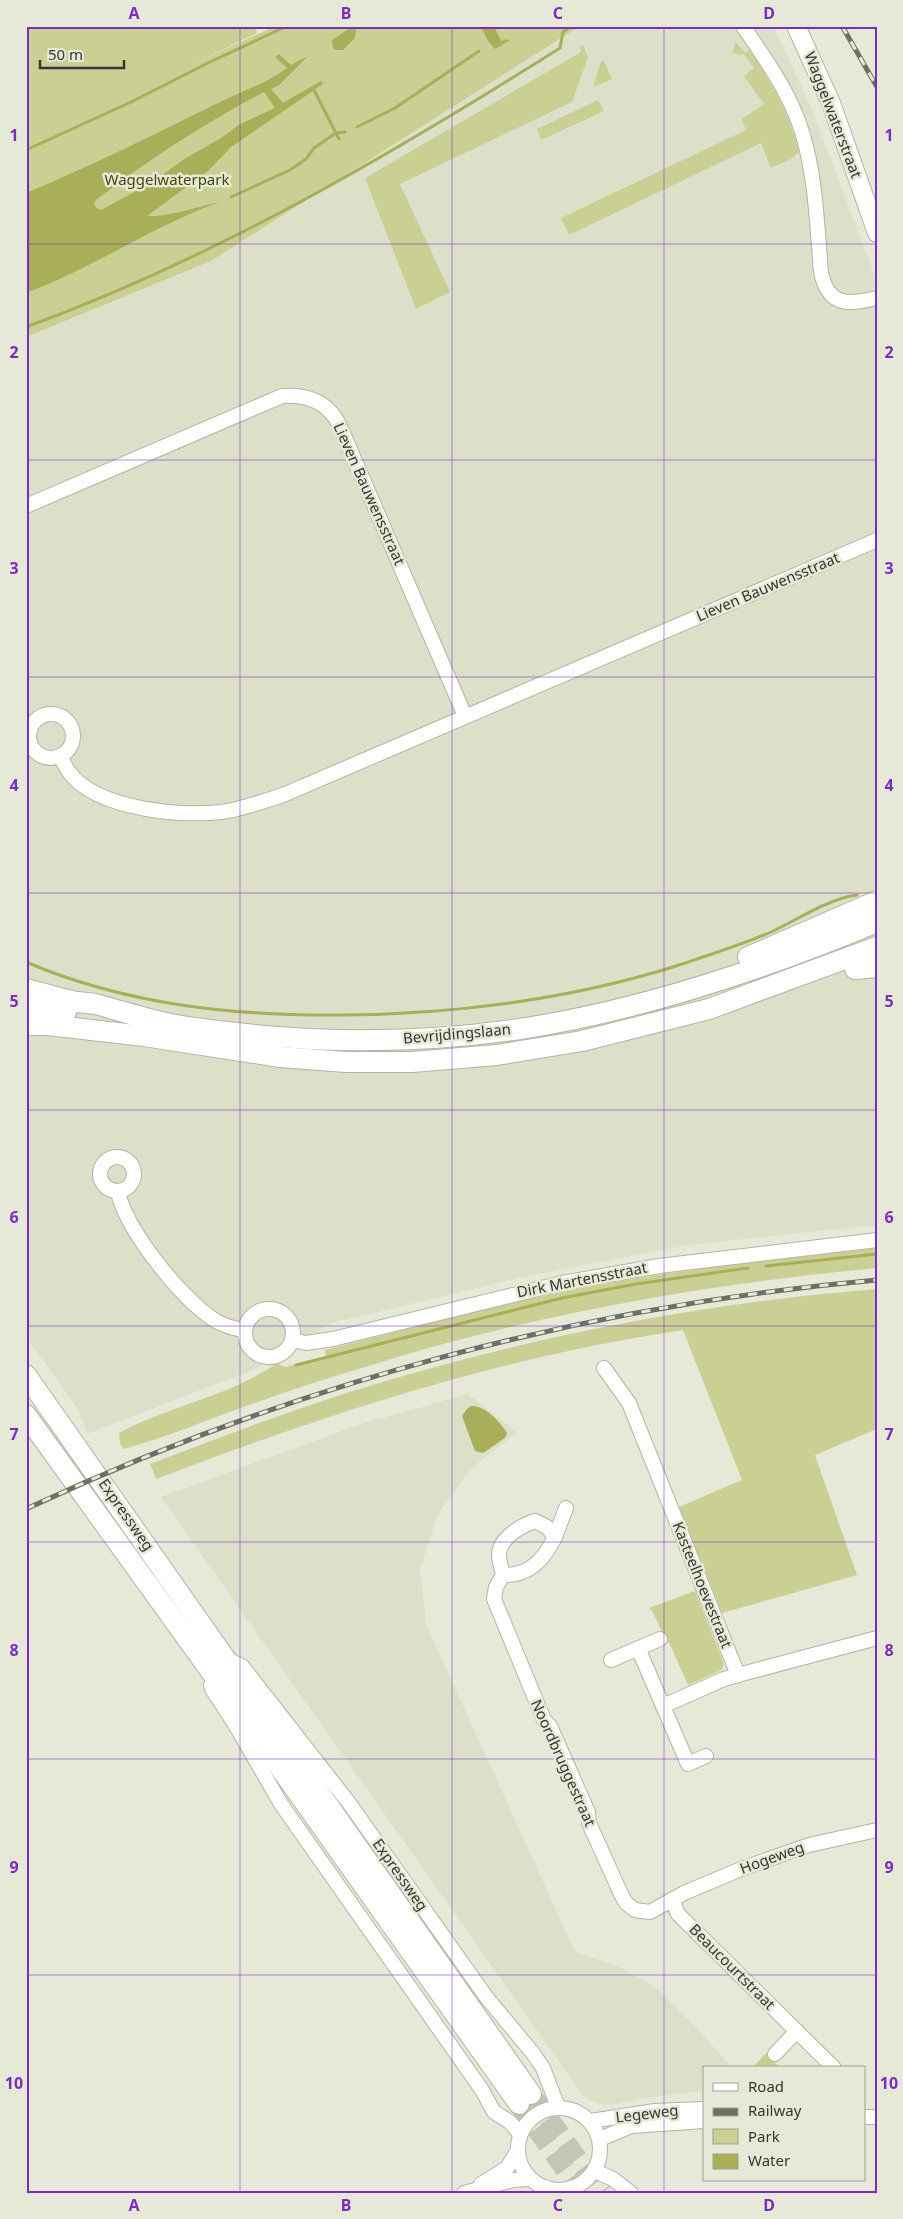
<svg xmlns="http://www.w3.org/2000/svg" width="903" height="2219" font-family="'Noto Sans',sans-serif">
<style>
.built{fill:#dde0c8}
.green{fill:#cacf94}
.water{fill:#a9ae58;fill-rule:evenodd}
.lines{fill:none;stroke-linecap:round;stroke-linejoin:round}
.stream{stroke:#a9ae58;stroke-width:3}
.highway-tunnel{stroke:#c3c5b6;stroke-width:20;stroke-dasharray:20 10;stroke-linecap:butt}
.minor-casing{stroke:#b2b4a4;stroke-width:16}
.major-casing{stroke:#b2b4a4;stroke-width:20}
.highway-casing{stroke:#b2b4a4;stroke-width:22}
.minor{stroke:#fff;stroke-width:14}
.major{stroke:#fff;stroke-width:18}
.highway{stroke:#fff;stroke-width:20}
.rail-casing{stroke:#6e7065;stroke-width:5}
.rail{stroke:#e7e9d8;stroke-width:3;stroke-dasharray:9;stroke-linecap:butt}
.grid{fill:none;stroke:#7b2cbf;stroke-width:1;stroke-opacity:0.55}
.labels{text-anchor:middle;stroke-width:5;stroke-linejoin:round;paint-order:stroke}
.street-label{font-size:15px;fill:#35362f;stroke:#e7e9d8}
.park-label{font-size:15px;fill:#474903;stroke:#e7e9d8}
.neatline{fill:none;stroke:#7b2cbf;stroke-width:2}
.grid-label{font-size:16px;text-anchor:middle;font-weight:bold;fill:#7b2cbf}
</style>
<rect width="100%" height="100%" fill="#e7e9d8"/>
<!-- built -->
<g class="built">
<polygon points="580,26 773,26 812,109 877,282 877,1225 688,1245 532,1275 331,1323 255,1369 87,1434 79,1410 26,1337 26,337 211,261"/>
<polygon points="468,1394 518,1433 511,1437 471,1469 438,1514 420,1569 426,1624 575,1952 620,1967 653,1986 695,2026 732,2068 704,2068 704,2091 642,2098 611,2105 597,2103 584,2097 161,1497 364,1423"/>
</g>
<!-- green -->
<g class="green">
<polygon points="255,26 257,33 187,67 275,26 580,26 211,261 26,337 26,27"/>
<path d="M736 42 745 53 749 50C772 82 789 113 799 152L791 159 771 168 761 143 569 235 561 218 746 130 742 119 764 104 744 76 754 68 744 54 740 55 732 53Z"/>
<polygon points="583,45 588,57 572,102 400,184 450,292 416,309 365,178 581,52 580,47"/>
<polygon points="601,61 604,61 612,79 593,87"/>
<polygon points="598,100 604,111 541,140 537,129"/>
<path d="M877 1248V1268C715 1283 553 1311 398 1357 348 1372 298 1387 249 1405 207 1420 167 1437 124 1449L120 1444 119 1433C169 1406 231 1396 277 1363L285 1367 326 1357 325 1350C416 1327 506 1302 598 1285 690 1268 784 1259 877 1248Z"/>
<path d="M877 1289V1429L815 1455 857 1575 722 1613 679 1507 742 1480 683 1330C501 1357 326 1414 156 1479L150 1464C218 1438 286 1412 356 1390 525 1338 700 1303 877 1289Z"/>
<polygon points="695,1591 724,1664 722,1670 688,1685 669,1642 667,1643 653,1612 649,1608"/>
<polygon points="766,2053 780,2068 752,2068"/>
</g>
<!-- water -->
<g class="water">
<polygon points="353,26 358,26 356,29 355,38 343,50 336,50 333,48 332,40"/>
<polygon points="481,26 494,26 501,41 507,39 509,41 495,49 488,41"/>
<path d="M279 54 291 65 308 56 279 85 271 89 283 103 321 81 323 84 231 147 208 171 147 216C163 218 201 206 220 202 152 226 94 268 26 293V193C91 166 153 135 216 104 239 92 266 84 287 68L275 57ZM264 92 275 108 240 124 221 138 186 158 149 184 101 210 96 208 94 203 96 200C148 160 206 122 264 92Z"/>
<path d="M471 1406C485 1405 500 1422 507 1433L505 1438 483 1453 475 1451 462 1416 467 1409Z"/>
</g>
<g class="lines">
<!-- stream -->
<g class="stream">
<polyline points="314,90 339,139"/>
<polyline points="357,127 395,108 479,51"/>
<polyline points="26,150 131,102 210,62 287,26"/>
<polyline points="231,197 290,170 306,159 314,148 336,133 345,132"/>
<path d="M26 327C215 258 391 155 560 48L563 32 571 26"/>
<path d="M26 962C127 1005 233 1016 342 1015 454 1014 566 1000 673 967 706 956 739 946 771 932 799 919 827 899 857 895"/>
<polyline points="766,1266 877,1254"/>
<polyline points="296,1365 562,1298 636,1284 748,1268"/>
</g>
<!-- highway-tunnel -->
<g class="highway-tunnel">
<polyline points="531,2094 602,2193"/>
<polyline points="519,2104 582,2193"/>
</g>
<defs>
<g id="minor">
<path d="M743 26C766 60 790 93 802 132 816 177 817 226 821 272 828 307 849 305 877 298"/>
<path d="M26 506 282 396C306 394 327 401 339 424L465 716"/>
<circle cx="51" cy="736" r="22"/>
<path d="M60 756C63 761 66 768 69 772 97 810 185 818 228 811 247 807 265 801 283 795L877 540"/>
<circle cx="117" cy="1174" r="17"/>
<path d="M118 1192C126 1230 182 1300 216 1321 225 1326 235 1329 245 1330"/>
<circle cx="269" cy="1333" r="24"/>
<polyline points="292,1340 306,1343 333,1339 562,1283 659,1266 877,1240"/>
<polyline points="604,1368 629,1403 738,1675 877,1638"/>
<polyline points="555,1537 566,1508"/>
<path d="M503 1575C530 1576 544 1559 555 1537L547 1527 535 1521C522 1525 499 1538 499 1555 499 1561 502 1569 503 1575L496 1587 494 1599 544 1720 550 1726 588 1812 589 1823 621 1894 626 1903 635 1910 650 1912 684 1893 741 1869 809 1845 877 1830"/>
<polyline points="638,1648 688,1764 706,1756"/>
<polyline points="611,1660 660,1639"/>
<polyline points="233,1662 242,1666 349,1803 487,1998 532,2052 543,2068 558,2107"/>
<polyline points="211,1685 212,1689 236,1726 281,1804 482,2090 494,2112 510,2122 520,2134"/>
<polyline points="663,1706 724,1679 738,1675"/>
<polyline points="672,1900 678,1914 834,2068"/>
<polyline points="775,2054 797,2031"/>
<circle cx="559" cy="2149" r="41"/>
<polyline points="864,2117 877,2117"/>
<polyline points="591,2121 655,2111 704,2109"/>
<polyline points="600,2139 631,2126 704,2121"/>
<polyline points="595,2171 613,2179 631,2193"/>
<polyline points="481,2184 507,2168 518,2150"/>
<polyline points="464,2193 513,2180 529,2179"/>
</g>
<polyline id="major" points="796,26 831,103 877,233"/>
<g id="highway">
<polyline points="748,957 877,901"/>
<polyline points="855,969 877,967"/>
<path d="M26 989C43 993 60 999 77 1002 84 1003 92 1003 99 1005 129 1013 157 1023 188 1027 297 1043 411 1045 520 1029 643 1010 762 970 877 922"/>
<polyline points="26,1005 66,1012"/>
<polyline points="26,1025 48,1025 144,1036 280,1057 346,1062 412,1062 497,1055 582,1041 709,1009 877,947"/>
<polyline points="26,1375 531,2094"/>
<polyline points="26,1415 271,1755 519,2104"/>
</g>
</defs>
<!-- minor casing -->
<use href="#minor" class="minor-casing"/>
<!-- major casing -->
<use href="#major" class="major-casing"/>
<!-- highway casing -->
<use href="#highway" class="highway-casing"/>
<!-- minor -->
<use href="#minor" class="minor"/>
<!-- major -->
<use href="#major" class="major"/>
<!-- highway -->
<use href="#highway" class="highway"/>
<defs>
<g id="rail">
<polyline points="842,26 877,87"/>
<path d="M26 1509C294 1384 582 1306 877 1280"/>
</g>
</defs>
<!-- rail casing -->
<use href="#rail" class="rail-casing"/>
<!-- rail -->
<use href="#rail" class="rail"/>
</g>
<!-- grid -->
<path class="grid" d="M240 26V2193M452 26V2193M664 26V2193M26 244H877M26 460H877M26 677H877M26 893H877M26 1110H877M26 1326H877M26 1542H877M26 1759H877M26 1975H877"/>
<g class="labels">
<!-- street labels -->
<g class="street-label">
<text transform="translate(833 115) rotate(69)" y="5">Waggelwaterstraat</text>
<text transform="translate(369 494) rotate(66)" y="5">Lieven Bauwensstraat</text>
<text transform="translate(768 587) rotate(-23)" y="5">Lieven Bauwensstraat</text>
<text transform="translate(457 1034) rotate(-5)" y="5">Bevrijdingslaan</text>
<text transform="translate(582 1280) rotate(-11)" y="5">Dirk Martensstraat</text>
<text transform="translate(126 1515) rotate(55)" y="5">Expressweg</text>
<text transform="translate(702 1585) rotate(68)" y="5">Kasteelhoevestraat</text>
<text transform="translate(563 1763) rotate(66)" y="5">Noordbruggestraat</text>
<text transform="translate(772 1858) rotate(-20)" y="5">Hogeweg</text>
<text transform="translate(400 1875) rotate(55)" y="5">Expressweg</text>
<text transform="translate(732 1967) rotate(45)" y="5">Beaucourtstraat</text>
<text transform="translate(647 2114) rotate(-7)" y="5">Legeweg</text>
</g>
<!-- park labels -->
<g class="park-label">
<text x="167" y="185">Waggelwaterpark</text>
</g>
</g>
<!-- border -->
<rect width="903" height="2219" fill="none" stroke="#e7e9d8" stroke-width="55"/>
<!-- legend -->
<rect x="703" y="2066" width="162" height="115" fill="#e7e9d8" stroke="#a0a194"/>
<rect x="713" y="2083" width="25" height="8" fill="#ffffff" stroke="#a0a194"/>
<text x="748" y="2092" font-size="15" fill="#35362f">Road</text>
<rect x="713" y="2108" width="25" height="8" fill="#6e7065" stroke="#a0a194"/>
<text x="748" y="2116" font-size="15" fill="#35362f">Railway</text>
<rect x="713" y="2129" width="25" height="15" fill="#cacf94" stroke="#a0a194"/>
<text x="748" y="2142" font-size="15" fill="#35362f">Park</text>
<rect x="713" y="2154" width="25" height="15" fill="#a9ae58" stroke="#a0a194"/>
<text x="748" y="2166" font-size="15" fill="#35362f">Water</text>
<!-- scale -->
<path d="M40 60v8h84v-8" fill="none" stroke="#35362f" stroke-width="2.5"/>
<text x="48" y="60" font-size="15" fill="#35362f" stroke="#e7e9d8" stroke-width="4" paint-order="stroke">50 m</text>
<rect x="28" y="28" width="848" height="2164" class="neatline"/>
<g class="grid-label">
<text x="134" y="19">A</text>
<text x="346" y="19">B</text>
<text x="558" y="19">C</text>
<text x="769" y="19">D</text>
<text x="14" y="141">1</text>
<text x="889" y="141">1</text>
<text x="14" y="358">2</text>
<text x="889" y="358">2</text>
<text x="14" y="574">3</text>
<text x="889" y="574">3</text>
<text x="14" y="791">4</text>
<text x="889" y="791">4</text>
<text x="14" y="1007">5</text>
<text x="889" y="1007">5</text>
<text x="14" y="1223">6</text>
<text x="889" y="1223">6</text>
<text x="14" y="1440">7</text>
<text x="889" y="1440">7</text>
<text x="14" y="1656">8</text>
<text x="889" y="1656">8</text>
<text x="14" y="1873">9</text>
<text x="889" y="1873">9</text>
<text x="14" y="2089">10</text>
<text x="889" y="2089">10</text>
<text x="134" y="2211">A</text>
<text x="346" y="2211">B</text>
<text x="558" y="2211">C</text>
<text x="769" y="2211">D</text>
</g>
</svg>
